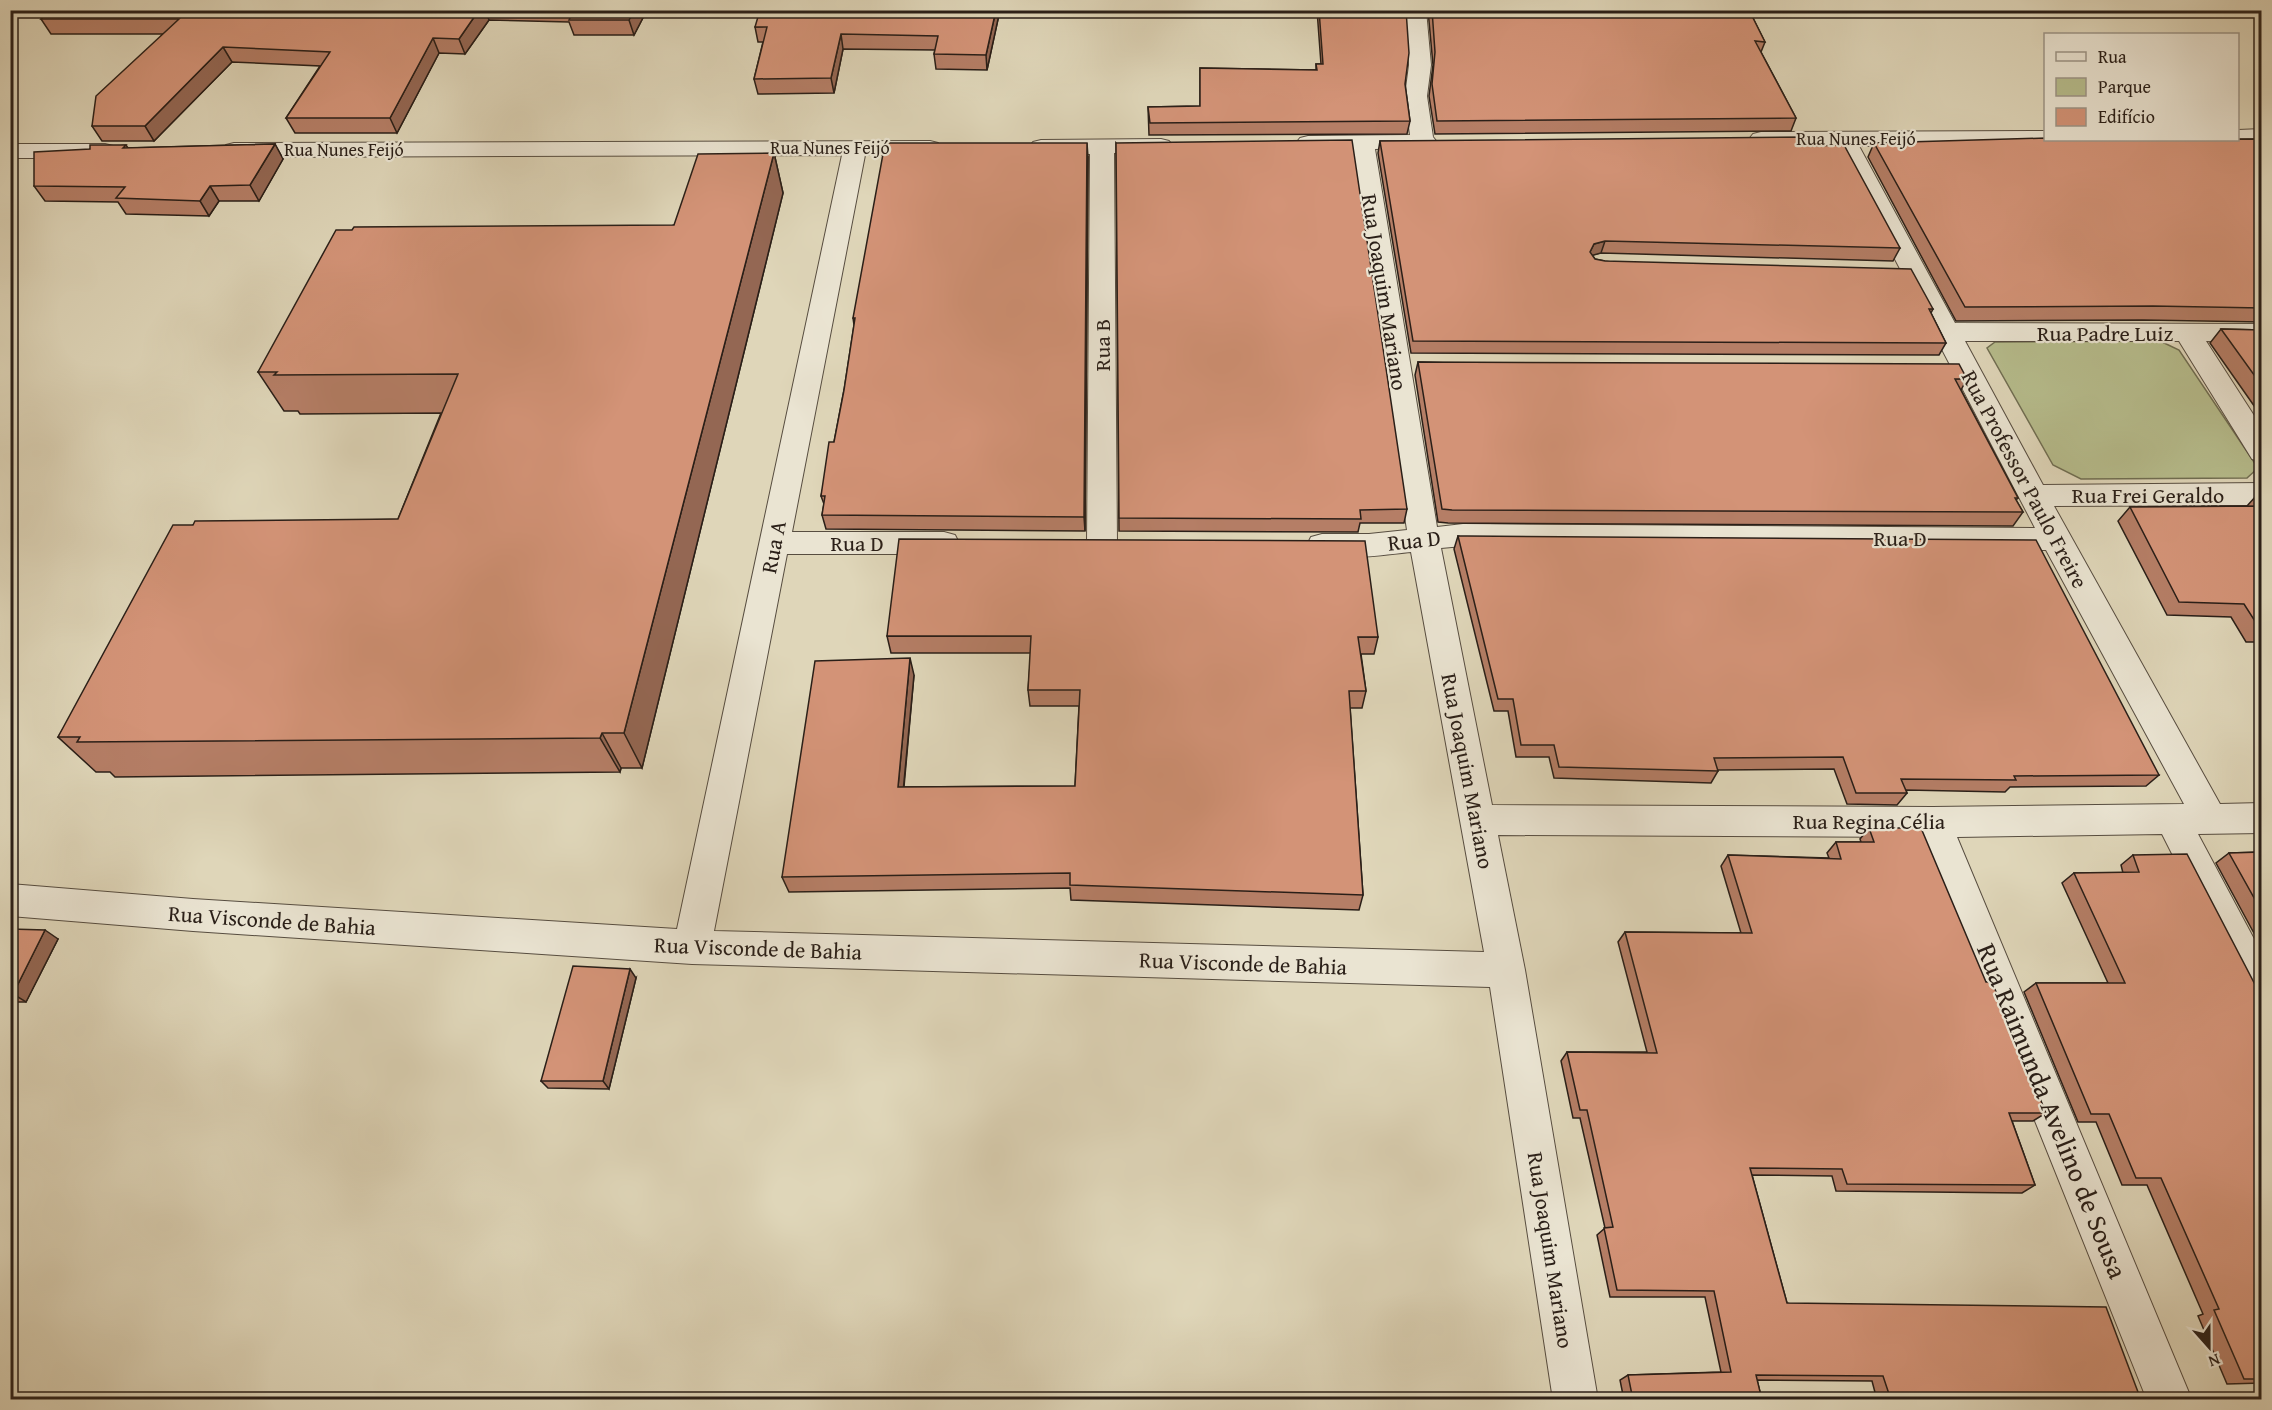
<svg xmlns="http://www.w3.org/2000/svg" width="2272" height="1410" font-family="'Gentium Book Plus',serif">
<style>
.green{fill:#b6bc8c;stroke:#706e52;stroke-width:1.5}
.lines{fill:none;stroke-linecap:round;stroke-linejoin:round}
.minor-casing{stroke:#574d40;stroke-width:2}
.minor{fill:#eae4d2;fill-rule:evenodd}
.wall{fill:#b57e66;stroke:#2a1f18;stroke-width:1.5}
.shaded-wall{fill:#946753;stroke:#2a1f18;stroke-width:1.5}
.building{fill:#d39377;stroke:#2a1f18;stroke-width:1.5}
.labels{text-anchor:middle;stroke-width:4.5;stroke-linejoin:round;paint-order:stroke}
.far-street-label{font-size:18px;fill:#2a1f18;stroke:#eae4d2}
.street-label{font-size:22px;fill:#2a1f18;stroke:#eae4d2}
.near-street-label{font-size:27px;fill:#2a1f18;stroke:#eae4d2}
</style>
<rect width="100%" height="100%" fill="#dfd6b9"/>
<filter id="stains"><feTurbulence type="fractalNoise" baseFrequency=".00333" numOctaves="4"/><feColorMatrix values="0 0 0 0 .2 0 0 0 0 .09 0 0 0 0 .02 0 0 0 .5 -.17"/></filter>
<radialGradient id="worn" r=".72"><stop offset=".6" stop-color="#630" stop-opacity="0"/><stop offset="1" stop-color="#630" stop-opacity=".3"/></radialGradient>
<!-- green -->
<polygon class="green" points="2160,341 2179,350 2258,468 2247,478 2081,479 2053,465 1987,348 1995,342"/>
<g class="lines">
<defs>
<g id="minor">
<path d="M1406 10H1426L1431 65 1427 96 1433 137 1437 142 1433 147 1375 149 1437 527 1463 524 2035 528 1836 146H1761L1753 144 1749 139 1753 134 1761 132 2046 131V140H2057L2054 143 2046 145 1859 146 1955 323 2262 324V342L2206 341 2262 428V462L2252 459 2179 341H1965L2043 485 2262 483V505L2054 506 2220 804 2262 803V833L2198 834 2262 954V1011L2249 1006 2162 834 1957 837 2192 1400H2147L1921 837 1498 835 1525 970 1598 1400H1553L1490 987 692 964 193 931 10 916V884L193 899 677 929 842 155 234 157 226 155 222 150 226 145 234 143 930 141 938 143 942 148 938 153 865 155 792 532H944L955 535 959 543 955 551 944 554H787L714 931 1484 952 1411 552C1380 555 1342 562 1311 553L1307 545 1311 537 1322 534H1369L1407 530 1351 150 1300 148 1296 143 1300 138 1308 136 1410 135 1405 96 1409 65ZM1463 546 2046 550 2184 804 1933 807 1492 805 1441 548Z"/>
<polygon points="2262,129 2262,143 2238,144 2228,140 2238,140 2238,130"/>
<polygon points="1161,139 1169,141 1173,146 1169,151 1114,153 1117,543 1113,551 1102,554 1091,551 1087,543 1090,154 1041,154 1033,152 1029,147 1033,142 1041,140"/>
<polygon points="10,144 105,144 113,146 117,151 113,156 105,158 10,158"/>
</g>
</defs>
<!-- minor casing -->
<use href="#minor" class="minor-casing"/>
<!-- minor -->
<use href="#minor" class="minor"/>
</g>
<!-- wall -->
<g class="wall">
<polygon points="10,10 647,10 634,35 574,35 569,22 489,20 465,54 439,53 397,133 295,133 286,118 320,66 232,62 154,141 102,141 92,126 163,34 51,34 41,19 46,13 10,12"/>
<polygon points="1000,10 987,70 936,69 934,54 935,50 843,49 834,93 758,94 754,79 763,42 758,42 755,27"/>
<polygon points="1317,10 1406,10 1405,84 1410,121 1407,134 1149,135 1148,107 1200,106 1200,68 1316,70 1316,64 1321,64"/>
<polygon points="1428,10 1749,10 1765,42 1761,52 1796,118 1791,131 1435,134 1429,96 1433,65"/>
<polygon points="2262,139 2262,322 2143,320 1956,321 1868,157 1874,143"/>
<polygon points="1380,141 1811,146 1900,248 1893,261 1601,253 1592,255 1595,259 1605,261 1933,309 1931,313 1946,343 1939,355 1411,353 1378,153"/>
<polygon points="1116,143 1407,509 1404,523 1360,523 1358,532 1119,531"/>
<polygon points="275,144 283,159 259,201 219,201 209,216 126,214 118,202 45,201 34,186 90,149 126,145 128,148"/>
<polygon points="774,153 783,193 642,768 621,768 620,772 115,777 110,772 96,772 58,737 193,525 398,519 441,413 300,414 298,411 284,411 258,372 674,225"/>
<polygon points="1088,157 1085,531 826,529 822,515 824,504 821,496 834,442 844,390 854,325 853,318"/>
<polygon points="2221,329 2262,330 2262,423 2255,412 2257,410 2210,343"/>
<polygon points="1418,362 1967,379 1961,390 2018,498 2016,500 2023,512 2013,526 1448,523 1438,522 1415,375"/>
<polygon points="2256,496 2262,496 2262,642 2246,642 2231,617 2167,615 2118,521 2130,507 2247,506"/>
<polygon points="1458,536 2159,775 2146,786 2010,787 2005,792 1906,790 1907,793 1897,805 1847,804 1834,769 1718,770 1718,771 1711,783 1554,778 1549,757 1516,757 1508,711 1494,711 1454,549"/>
<polygon points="887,636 1378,637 1374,654 1361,654 1366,691 1362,708 1350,708 1363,895 1359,910 1071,900 1070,888 789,892 782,877 914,675 904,787 1075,786 1079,706 1030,706 1028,690 1031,653 891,653"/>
<polygon points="1869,828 1986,982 2046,1113 2033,1121 2012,1121 2035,1185 2022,1193 1836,1191 1832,1176 1752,1175 1787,1303 2141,1400 1877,1400 1872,1381 1757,1380 1762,1400 1624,1400 1620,1380 1628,1375 1721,1372 1705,1297 1610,1297 1597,1235 1605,1228 1580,1118 1573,1118 1561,1061 1567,1052 1647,1052 1618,942 1625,932 1741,933 1721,866 1728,855 1829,858 1827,853 1836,842 1861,842 1860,839"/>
<polygon points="2262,852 2262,948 2216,863 2229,853"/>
<polygon points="2133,855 2262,998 2262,1383 2227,1384 2198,1316 2203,1314 2147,1185 2122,1185 2096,1122 2078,1122 2024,992 2036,983 2108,983 2062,883 2074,873 2123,873 2121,865"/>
<polygon points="10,929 58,939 26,1002 10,1002"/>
<polygon points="636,978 609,1089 548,1088 541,1081"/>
</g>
<!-- shaded-wall -->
<g class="shaded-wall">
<polygon points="479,10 485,10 489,20 465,54 459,39"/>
<polygon points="634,10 647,10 634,35 629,20"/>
<polygon points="996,10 1000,10 987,70 986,55"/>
<polygon points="841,34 843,49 834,93 831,78"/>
<polygon points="433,38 439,53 397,133 390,118"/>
<polygon points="223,47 232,62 154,141 145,126"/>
<polygon points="1087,143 1088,157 1085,531 1084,517"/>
<polygon points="275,144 283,159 259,201 250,185"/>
<polygon points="774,153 783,193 642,768 624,733"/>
<polygon points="210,186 219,201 209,216 200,201"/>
<polygon points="1605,241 1601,253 1590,256 1590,252 1594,244"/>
<polygon points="910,658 914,675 902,803 898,787"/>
<polygon points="602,733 621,768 620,772 600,738"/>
<polygon points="45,930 58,939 26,1002 13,994"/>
<polygon points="630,969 636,978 609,1089 603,1081"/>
</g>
<!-- building -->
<g class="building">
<polygon points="50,10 479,10 459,39 433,38 390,118 286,118 330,52 223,47 145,126 92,126 96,96 179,19 41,19"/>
<polygon points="574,10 634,10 629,20 569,20"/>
<polygon points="760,10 996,10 986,55 934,54 938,36 841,34 831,78 754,79 767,27 755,27"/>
<polygon points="1319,10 1406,10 1409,53 1405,84 1410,121 1150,123 1148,107 1200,106 1200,68 1317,70 1316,64 1323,64"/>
<polygon points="1432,10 1749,10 1765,42 1755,41 1796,118 1437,121 1432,84 1435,52"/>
<polygon points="1806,137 1811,146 1844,145 1900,248 1605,241 1594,244 1590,252 1595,259 1605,261 1911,269 1933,309 1929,309 1946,343 1413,341 1380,141"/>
<polygon points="2046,138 2046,140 2262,139 2262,308 2153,306 1965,307 1874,143"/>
<polygon points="1352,140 1407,509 1360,510 1361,519 1119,518 1116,143"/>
<polygon points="885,143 1087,143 1084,517 822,515 825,496 821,496 829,442 834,442 844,390 855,318 853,318"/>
<polygon points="275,144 250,185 210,186 200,201 116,198 125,187 34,186 34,152 90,149 90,145 126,145 123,148"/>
<polygon points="774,153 624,733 602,733 600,738 77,742 80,737 58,737 173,525 193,525 195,521 398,519 458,374 274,375 277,372 258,372 336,230 352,230 354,227 674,225 698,154"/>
<polygon points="2221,329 2262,330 2262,386"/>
<polygon points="1418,362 1959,364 1967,379 1955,379 2018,498 2015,498 2023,512 1452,510 1442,509"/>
<polygon points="2256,496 2262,496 2262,504"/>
<polygon points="2262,506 2262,629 2260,629 2244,604 2179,602 2130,507"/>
<polygon points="1458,536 1467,536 2036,540 2159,775 2014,776 2016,780 1901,779 1907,793 1856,793 1843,757 1714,758 1718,771 1559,767 1554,745 1521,745 1513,699 1498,699"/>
<polygon points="899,539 1365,541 1378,637 1358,637 1366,691 1349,691 1363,895 1070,885 1070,873 782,877 815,661 910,658 898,787 1075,786 1080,690 1028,690 1031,636 887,636"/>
<polygon points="1869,828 1921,828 1986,982 1992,982 2046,1113 2009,1113 2035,1185 1847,1184 1842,1169 1750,1168 1787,1303 2106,1307 2141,1400 1891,1400 1883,1376 1756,1375 1762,1400 1633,1400 1628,1375 1731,1372 1714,1291 1617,1290 1604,1228 1613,1227 1587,1110 1580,1110 1567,1052 1657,1053 1625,932 1752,933 1728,855 1841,859 1836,842 1874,842"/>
<polygon points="2262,852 2262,912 2229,853"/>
<polygon points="2187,854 2262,998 2262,1379 2244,1379 2214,1310 2219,1309 2161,1178 2136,1178 2109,1114 2091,1114 2036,983 2125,983 2074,873 2139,872 2133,855"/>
<polygon points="10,929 45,930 13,994 10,994"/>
<polygon points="573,966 630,969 603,1081 541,1081"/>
</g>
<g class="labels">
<!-- far-street labels -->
<g class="far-street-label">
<text x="1856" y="145">Rua Nunes Feijó</text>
<text x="830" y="154">Rua Nunes Feijó</text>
<text x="344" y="156">Rua Nunes Feijó</text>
</g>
<!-- street labels -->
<g class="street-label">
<text transform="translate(1385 292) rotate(81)" y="8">Rua Joaquim Mariano</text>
<text x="2105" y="341">Rua Padre Luiz</text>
<text transform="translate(1102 345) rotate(-90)" y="8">Rua B</text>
<text transform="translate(2025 479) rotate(62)" y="8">Rua Professor Paulo Freire</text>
<text x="2148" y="503">Rua Frei Geraldo</text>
<text x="1900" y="546">Rua D</text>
<text transform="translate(1414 540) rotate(-6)" y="8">Rua D</text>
<text x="857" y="551">Rua D</text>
<text transform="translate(773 547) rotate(-79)" y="8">Rua A</text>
<text transform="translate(1468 771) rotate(79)" y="8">Rua Joaquim Mariano</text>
<text x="1869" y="829">Rua Regina Célia</text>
<text transform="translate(272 920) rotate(4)" y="8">Rua Visconde de Bahia</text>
<text transform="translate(758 948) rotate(2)" y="8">Rua Visconde de Bahia</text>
<text transform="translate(1243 963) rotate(2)" y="8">Rua Visconde de Bahia</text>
<text transform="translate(1551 1250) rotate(81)" y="8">Rua Joaquim Mariano</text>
</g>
<!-- near-street labels -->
<g class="near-street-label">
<text transform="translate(2052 1111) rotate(68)" y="9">Rua Raimunda Avelino de Sousa</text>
</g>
</g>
<!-- margin -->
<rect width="2272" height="1410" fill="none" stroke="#dfd6b9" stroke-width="36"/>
<rect x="12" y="12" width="2248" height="1386" fill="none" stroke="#2a1f18" stroke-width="3"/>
<rect x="18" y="18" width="2236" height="1374" fill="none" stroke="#2a1f18" stroke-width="1.5"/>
<!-- legend -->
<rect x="2044" y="33" width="195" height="108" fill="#eae4d2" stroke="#9d9588" stroke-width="1.5"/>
<rect x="2056" y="52" width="30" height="9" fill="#eae4d2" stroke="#9d9588" stroke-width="1.5"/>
<text x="2098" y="63" font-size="18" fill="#2a1f18">Rua</text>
<rect x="2056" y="78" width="30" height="18" fill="#b6bc8c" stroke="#9d9588" stroke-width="1.5"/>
<text x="2098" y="93" font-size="18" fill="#2a1f18">Parque</text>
<rect x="2056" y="108" width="30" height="18" fill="#d39377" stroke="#9d9588" stroke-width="1.5"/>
<text x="2098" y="123" font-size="18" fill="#2a1f18">Edifício</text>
<!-- north arrow -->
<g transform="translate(2209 1347) rotate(159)" stroke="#eae4d2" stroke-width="4.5" paint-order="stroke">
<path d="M0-4.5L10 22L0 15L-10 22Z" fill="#2a1f18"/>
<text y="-9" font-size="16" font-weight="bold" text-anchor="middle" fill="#2a1f18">N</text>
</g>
<rect width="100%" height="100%" filter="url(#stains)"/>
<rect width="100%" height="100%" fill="url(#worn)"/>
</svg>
